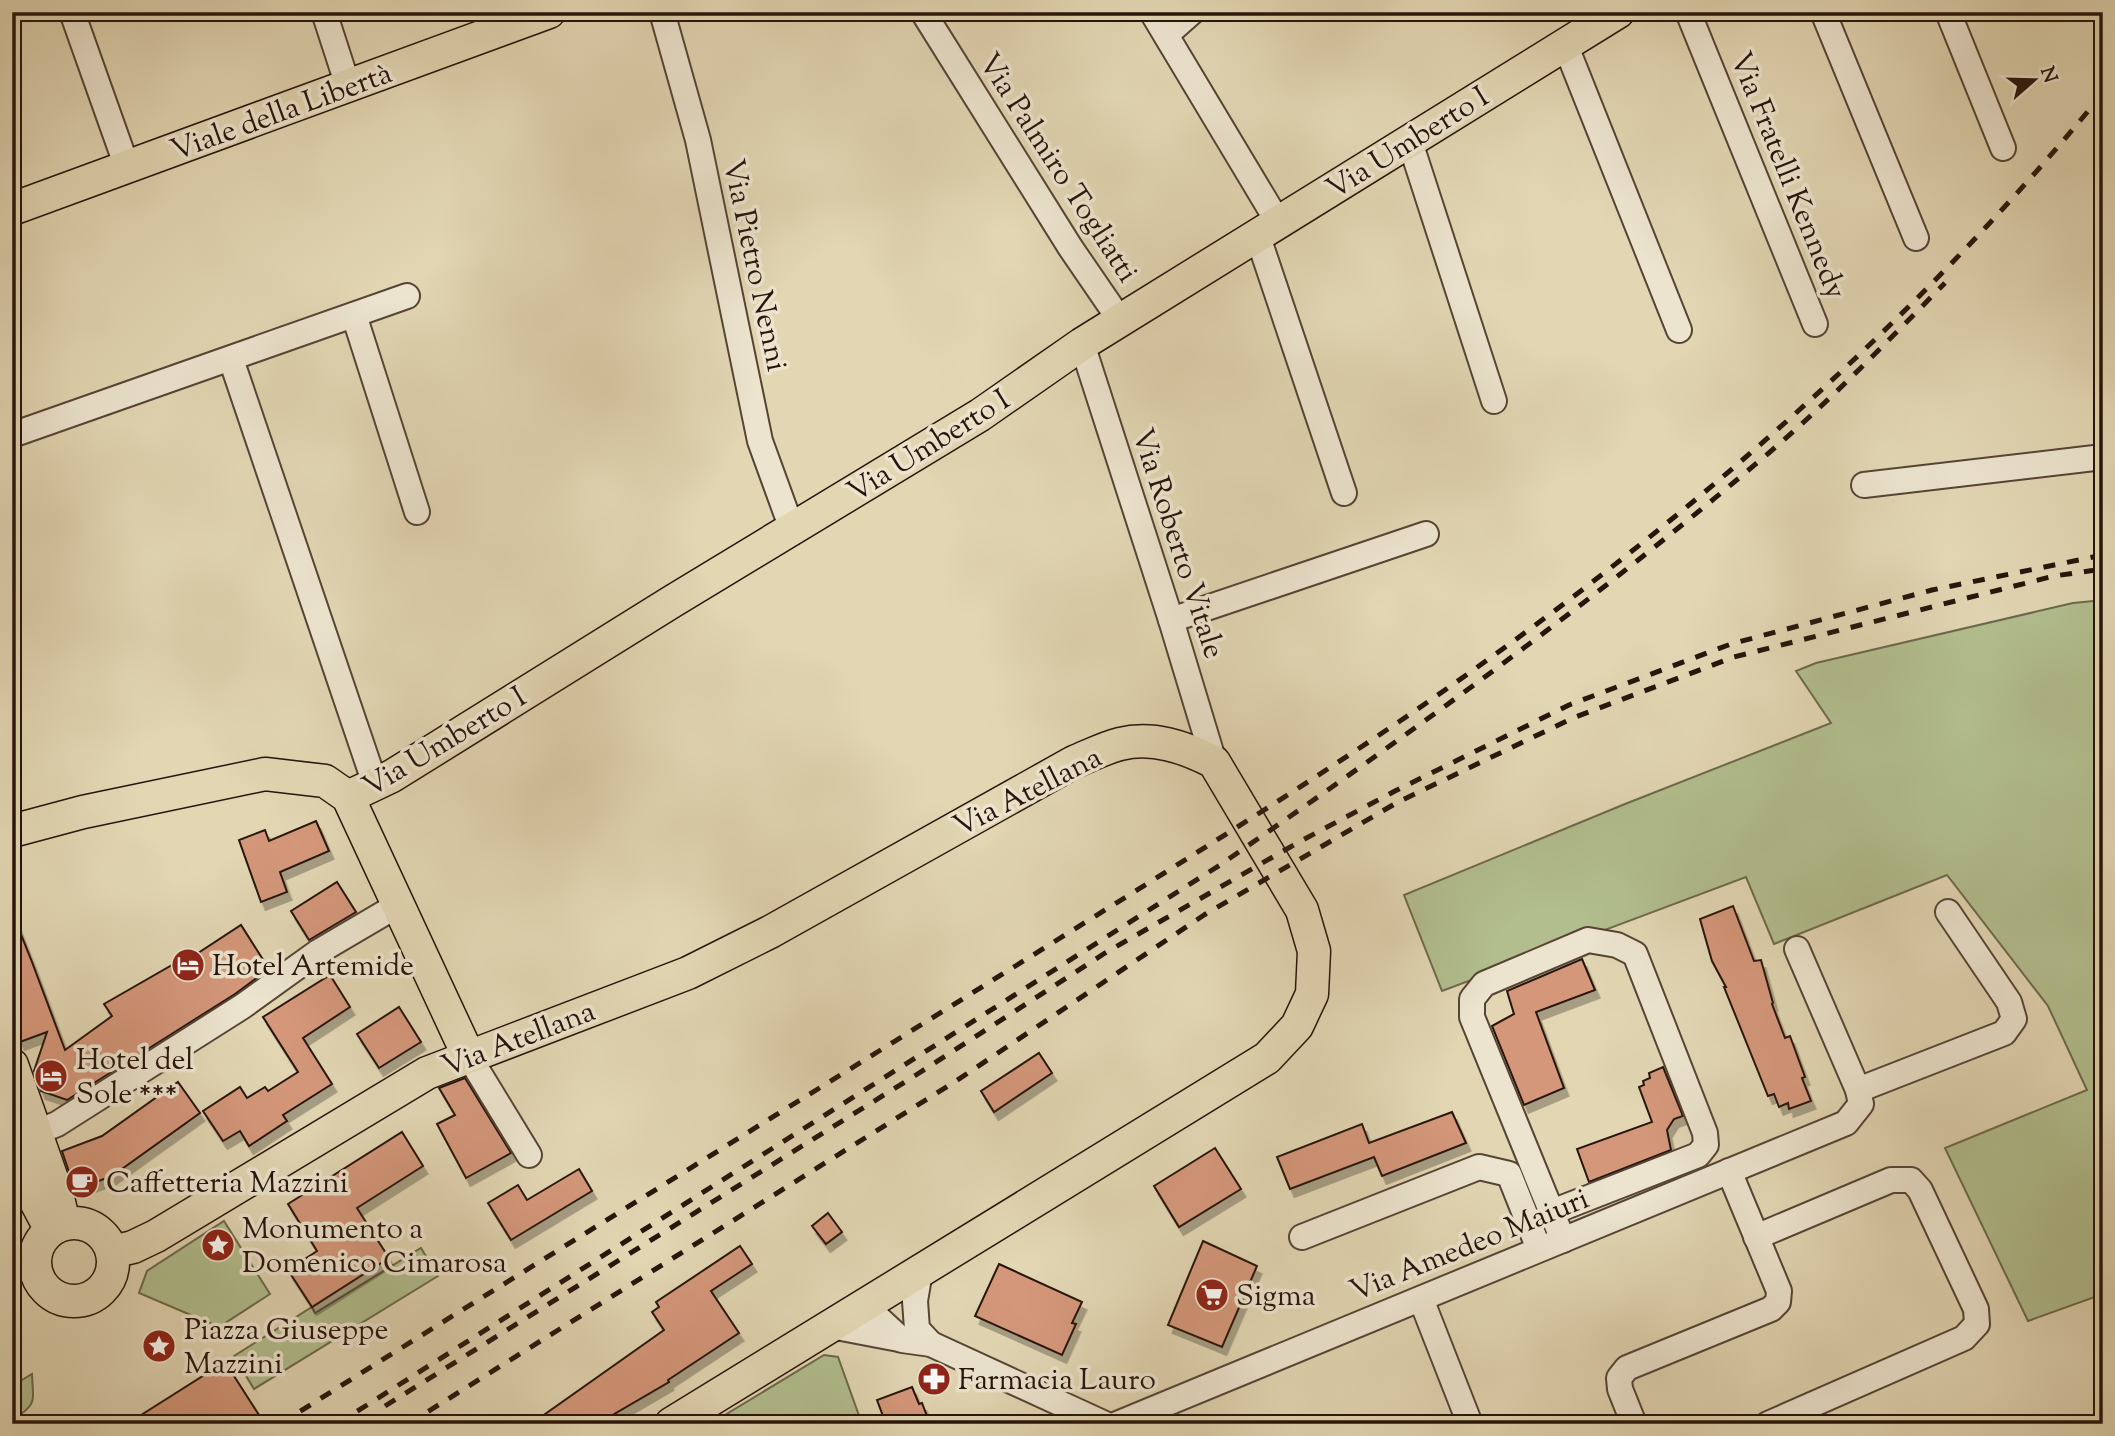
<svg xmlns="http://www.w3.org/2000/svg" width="2115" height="1436" font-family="'Sorts Mill Goudy',serif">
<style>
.green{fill:#b2be8e;stroke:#6d694c;stroke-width:2}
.building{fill:#d4977a;stroke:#28140b;stroke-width:2;filter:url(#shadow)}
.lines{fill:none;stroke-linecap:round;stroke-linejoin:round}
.minor-casing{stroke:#564435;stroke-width:28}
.major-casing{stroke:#28140b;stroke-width:35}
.minor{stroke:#ece4ce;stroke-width:24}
.major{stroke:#e2d6b3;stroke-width:32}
.rail{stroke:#28140b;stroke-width:5;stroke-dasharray:12 12;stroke-linecap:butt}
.labels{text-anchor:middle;stroke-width:7;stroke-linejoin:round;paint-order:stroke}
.street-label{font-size:30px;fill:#28140b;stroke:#ece4ce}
.poi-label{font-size:30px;fill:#28140b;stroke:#ece4ce;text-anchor:start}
</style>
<defs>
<filter id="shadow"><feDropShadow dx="4.5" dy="8" stdDeviation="0" flood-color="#0004"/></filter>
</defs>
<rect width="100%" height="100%" fill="#e2d6b3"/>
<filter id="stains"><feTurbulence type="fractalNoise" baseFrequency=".00286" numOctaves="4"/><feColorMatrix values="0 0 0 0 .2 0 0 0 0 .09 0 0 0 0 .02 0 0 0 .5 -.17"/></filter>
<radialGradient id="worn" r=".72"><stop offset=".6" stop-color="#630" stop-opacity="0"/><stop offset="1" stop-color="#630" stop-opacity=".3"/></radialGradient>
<!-- green -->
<g class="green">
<polygon points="2103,600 2103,1294 2028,1321 1945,1148 2087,1090 2048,1006 1947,875 1774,944 1746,877 1442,991 1404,895 1625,804 1831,723 1796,671 1816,663 2073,603"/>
<polygon points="224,1221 270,1294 219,1327 139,1293 147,1271"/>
<polygon points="421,1248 438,1276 254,1389 234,1356 312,1307 315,1313"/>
<polygon points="824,1355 838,1357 862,1424 710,1424"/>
<path d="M32 1374C33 1402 38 1404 12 1420V1386Z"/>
</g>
<!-- building -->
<g class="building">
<polygon points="316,821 329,851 280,872 287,892 261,902 239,840 265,830 269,841"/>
<polygon points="337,882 356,912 309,940 291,911"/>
<polygon points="1733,906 1754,961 1761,960 1773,1003 1772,1004 1785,1038 1790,1036 1805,1077 1802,1078 1811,1101 1789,1109 1788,1103 1779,1107 1774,1094 1768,1096 1724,987 1726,987 1712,961 1700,919"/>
<polygon points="12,917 14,917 32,962 65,1050 112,1016 104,1004 193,953 195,955 241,925 269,969 235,994 67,1100 41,1091 34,1071 47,1032 20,1042 12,1021"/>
<polygon points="1582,959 1595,990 1536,1012 1564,1088 1524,1105 1492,1026 1514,1014 1507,991"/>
<polygon points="330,975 350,1007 303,1038 332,1084 283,1115 287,1121 249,1146 240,1131 223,1141 203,1111 240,1087 247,1098 265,1087 268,1091 298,1072 263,1017"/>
<polygon points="399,1007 421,1042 379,1068 357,1034"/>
<polygon points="1039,1053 1052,1073 994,1112 981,1091"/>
<polygon points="1663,1067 1683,1116 1674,1119 1667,1130 1671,1150 1589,1182 1577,1149 1652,1122 1639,1087 1644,1085 1643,1081 1650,1078 1649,1073"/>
<polygon points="465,1078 511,1153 466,1178 437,1124 455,1115 439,1088"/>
<polygon points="178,1082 200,1113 112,1176 75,1190 62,1151 102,1136"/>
<polygon points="1452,1112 1466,1143 1382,1176 1374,1157 1290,1189 1277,1157 1362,1124 1369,1143"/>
<polygon points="402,1132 423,1166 357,1208 389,1258 312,1307 288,1270 317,1251 288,1204"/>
<polygon points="1215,1148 1241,1189 1179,1227 1154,1186"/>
<polygon points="579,1169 592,1191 511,1240 488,1203 518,1185 527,1200"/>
<polygon points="828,1213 842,1232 826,1244 812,1226"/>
<polygon points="1203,1241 1257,1266 1222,1347 1168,1325"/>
<polygon points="740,1246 752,1264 711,1291 739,1333 668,1380 669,1382 597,1424 531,1424 664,1330 652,1312 659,1307 656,1302"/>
<polygon points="999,1264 1082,1302 1072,1323 1076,1324 1062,1355 975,1316"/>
<polygon points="225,1362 259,1415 245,1424 127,1424"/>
<polygon points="912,1387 919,1404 922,1403 930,1424 886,1424 877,1400"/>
</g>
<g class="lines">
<defs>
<g id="minor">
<polyline points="72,12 127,167"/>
<polyline points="324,12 348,86"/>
<polyline points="662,12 698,140 760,441 792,529"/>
<polyline points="923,12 1070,247 1120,320"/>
<polyline points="1152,12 1278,222"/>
<polyline points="1688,12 1815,324"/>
<polyline points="1823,12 1916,238"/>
<polyline points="1948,12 2003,148"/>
<polyline points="1166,35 1192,12"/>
<polyline points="1565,44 1679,330"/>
<polyline points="1410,142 1494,401"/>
<polyline points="1257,234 1344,493"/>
<polyline points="354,315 417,512"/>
<polyline points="1082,344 1171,620 1214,762"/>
<polyline points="235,371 375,784"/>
<polyline points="12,435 407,296"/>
<polyline points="1864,485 2103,457"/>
<polyline points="1171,620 1426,534"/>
<polyline points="468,1055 529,1155"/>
<polyline points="1858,1090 2004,1033 2014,1019 2009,1002 1948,912"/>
<polyline points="37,1132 57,1124 243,1006 318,952 398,905"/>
<polyline points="1552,1212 1698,1155 1706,1145 1705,1133 1635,954 1617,945 1588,940 1484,984 1472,999 1472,1017 1563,1240"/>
<polyline points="1302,1237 1479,1167 1509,1174 1539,1249"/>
<polyline points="1756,1237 1891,1180 1911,1180 1920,1190 1976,1309 1977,1324 1964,1338 1768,1424"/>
<polyline points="920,1271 915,1301 917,1329 931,1344"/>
<polyline points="1421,1299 1470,1424"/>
<polyline points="864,1305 902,1340 931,1344 1105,1424"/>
<polyline points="831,1326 899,1339"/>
<polyline points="1117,1424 1846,1123 1861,1104 1858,1090 1797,949"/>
<polyline points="1634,1424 1620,1389 1619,1378 1627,1368 1771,1309 1778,1302 1779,1291 1729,1171"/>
</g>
<g id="major">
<polyline points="12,209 549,12"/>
<polyline points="348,797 392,776 673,601 980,415 1082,344 1618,12"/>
<polyline points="12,831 83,812 265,774 325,781 348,797 468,1055"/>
<polyline points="12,1065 57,1193 64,1224"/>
<polyline points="12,1137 35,1200 51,1230"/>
<circle cx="74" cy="1262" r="39"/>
<path d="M112 1252 133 1247 156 1236 427 1073 688 973 770 932 1074 762C1089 756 1104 748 1120 744 1153 736 1184 747 1214 762L1302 910 1314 951 1312 994 1297 1026 1267 1058 671 1424"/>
</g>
</defs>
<!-- minor casing -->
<use href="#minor" class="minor-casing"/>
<!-- major casing -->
<use href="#major" class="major-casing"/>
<!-- minor -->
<use href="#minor" class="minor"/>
<!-- major -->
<use href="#major" class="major"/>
<!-- rail -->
<g class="rail">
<polyline points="385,1406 916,1075 1105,953 1299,842 1395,791 1569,705 1731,644 1932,590 2103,555"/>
<path d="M280 1424C528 1268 777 1115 1025 960 1151 881 1277 804 1400 721 1659 545 1904 337 2103 93"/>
<path d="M337 1424 1220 865C1404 738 1587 607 1758 462 1824 407 1885 344 1945 283"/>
<polyline points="408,1424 956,1081 1204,915 1398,802 1573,718 1734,657 2054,576 2103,569"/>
</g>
</g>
<!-- icons -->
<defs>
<symbol id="hotel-disc" viewBox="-11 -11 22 22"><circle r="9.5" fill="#8f2418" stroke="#ece4ce"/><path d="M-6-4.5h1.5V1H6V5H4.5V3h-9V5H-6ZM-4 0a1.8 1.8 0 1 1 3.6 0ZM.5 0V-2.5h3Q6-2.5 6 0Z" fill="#fff"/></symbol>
<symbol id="cafe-disc" viewBox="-11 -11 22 22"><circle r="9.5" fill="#8f2418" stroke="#ece4ce"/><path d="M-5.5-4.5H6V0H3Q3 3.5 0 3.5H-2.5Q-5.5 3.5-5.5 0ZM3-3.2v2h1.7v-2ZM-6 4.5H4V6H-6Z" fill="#fff"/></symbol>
<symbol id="sight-disc" viewBox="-11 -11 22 22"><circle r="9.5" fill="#8f2418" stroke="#ece4ce"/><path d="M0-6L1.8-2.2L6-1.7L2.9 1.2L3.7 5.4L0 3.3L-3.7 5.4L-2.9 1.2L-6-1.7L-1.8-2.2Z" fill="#fff"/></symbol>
<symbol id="supermarket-disc" viewBox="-11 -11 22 22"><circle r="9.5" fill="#8f2418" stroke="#ece4ce"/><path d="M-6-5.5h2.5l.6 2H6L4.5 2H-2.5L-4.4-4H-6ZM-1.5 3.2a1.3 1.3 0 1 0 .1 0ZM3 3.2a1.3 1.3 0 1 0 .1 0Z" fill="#fff"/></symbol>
<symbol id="pharmacy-disc" viewBox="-11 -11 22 22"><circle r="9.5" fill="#8f2418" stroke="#ece4ce"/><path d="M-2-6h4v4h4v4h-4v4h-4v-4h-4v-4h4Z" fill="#fff"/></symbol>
</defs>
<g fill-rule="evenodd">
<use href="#hotel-disc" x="169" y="946" width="38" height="38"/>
<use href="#hotel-disc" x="32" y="1057" width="38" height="38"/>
<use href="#cafe-disc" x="63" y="1163" width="38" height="38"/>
<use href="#sight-disc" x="199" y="1226" width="38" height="38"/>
<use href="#supermarket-disc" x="1193" y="1276" width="38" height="38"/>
<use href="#sight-disc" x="140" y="1327" width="38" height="38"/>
<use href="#pharmacy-disc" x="915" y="1360" width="38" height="38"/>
</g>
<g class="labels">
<!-- street labels -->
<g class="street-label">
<text transform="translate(281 111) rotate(-20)" y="10">Viale della Libertà</text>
<text transform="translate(1407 142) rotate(-32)" y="10">Via Umberto I</text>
<text transform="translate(1059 167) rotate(57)" y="10">Via Palmiro Togliatti</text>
<text transform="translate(1789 175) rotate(68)" y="10">Via Fratelli Kennedy</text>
<text transform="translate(756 265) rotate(78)" y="10">Via Pietro Nenni</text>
<text transform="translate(928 445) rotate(-32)" y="10">Via Umberto I</text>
<text transform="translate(1179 543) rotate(72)" y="10">Via Roberto Vitale</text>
<text transform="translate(444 741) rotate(-31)" y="10">Via Umberto I</text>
<text transform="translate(1027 791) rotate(-27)" y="10">Via Atellana</text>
<text transform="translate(518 1038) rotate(-21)" y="10">Via Atellana</text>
<text transform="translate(1469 1244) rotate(-22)" y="10">Via Amedeo Maiuri</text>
</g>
<!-- poi labels -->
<g class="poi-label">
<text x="212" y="975">Hotel Artemide</text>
<text x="76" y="1069">Hotel del<tspan x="76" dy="34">Sole ***</tspan></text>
<text x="106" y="1192">Caffetteria Mazzini</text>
<text x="242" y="1238">Monumento a<tspan x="242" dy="34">Domenico Cimarosa</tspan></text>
<text x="1236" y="1305">Sigma</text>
<text x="184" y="1339">Piazza Giuseppe<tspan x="184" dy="34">Mazzini</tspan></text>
<text x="958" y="1389">Farmacia Lauro</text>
</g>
</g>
<!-- margin -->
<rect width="2115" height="1436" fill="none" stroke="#e2d6b3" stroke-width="42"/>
<rect x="14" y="14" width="2087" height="1408" fill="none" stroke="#28140b" stroke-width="3.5"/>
<rect x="21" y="21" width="2073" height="1394" fill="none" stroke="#28140b" stroke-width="2"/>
<!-- north arrow -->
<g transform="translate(2034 80) rotate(70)" stroke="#ece4ce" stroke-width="5" paint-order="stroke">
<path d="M0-5L12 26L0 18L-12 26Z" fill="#28140b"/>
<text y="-10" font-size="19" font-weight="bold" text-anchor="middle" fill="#28140b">N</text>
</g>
<rect width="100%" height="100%" filter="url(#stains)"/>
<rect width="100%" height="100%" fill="url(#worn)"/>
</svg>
